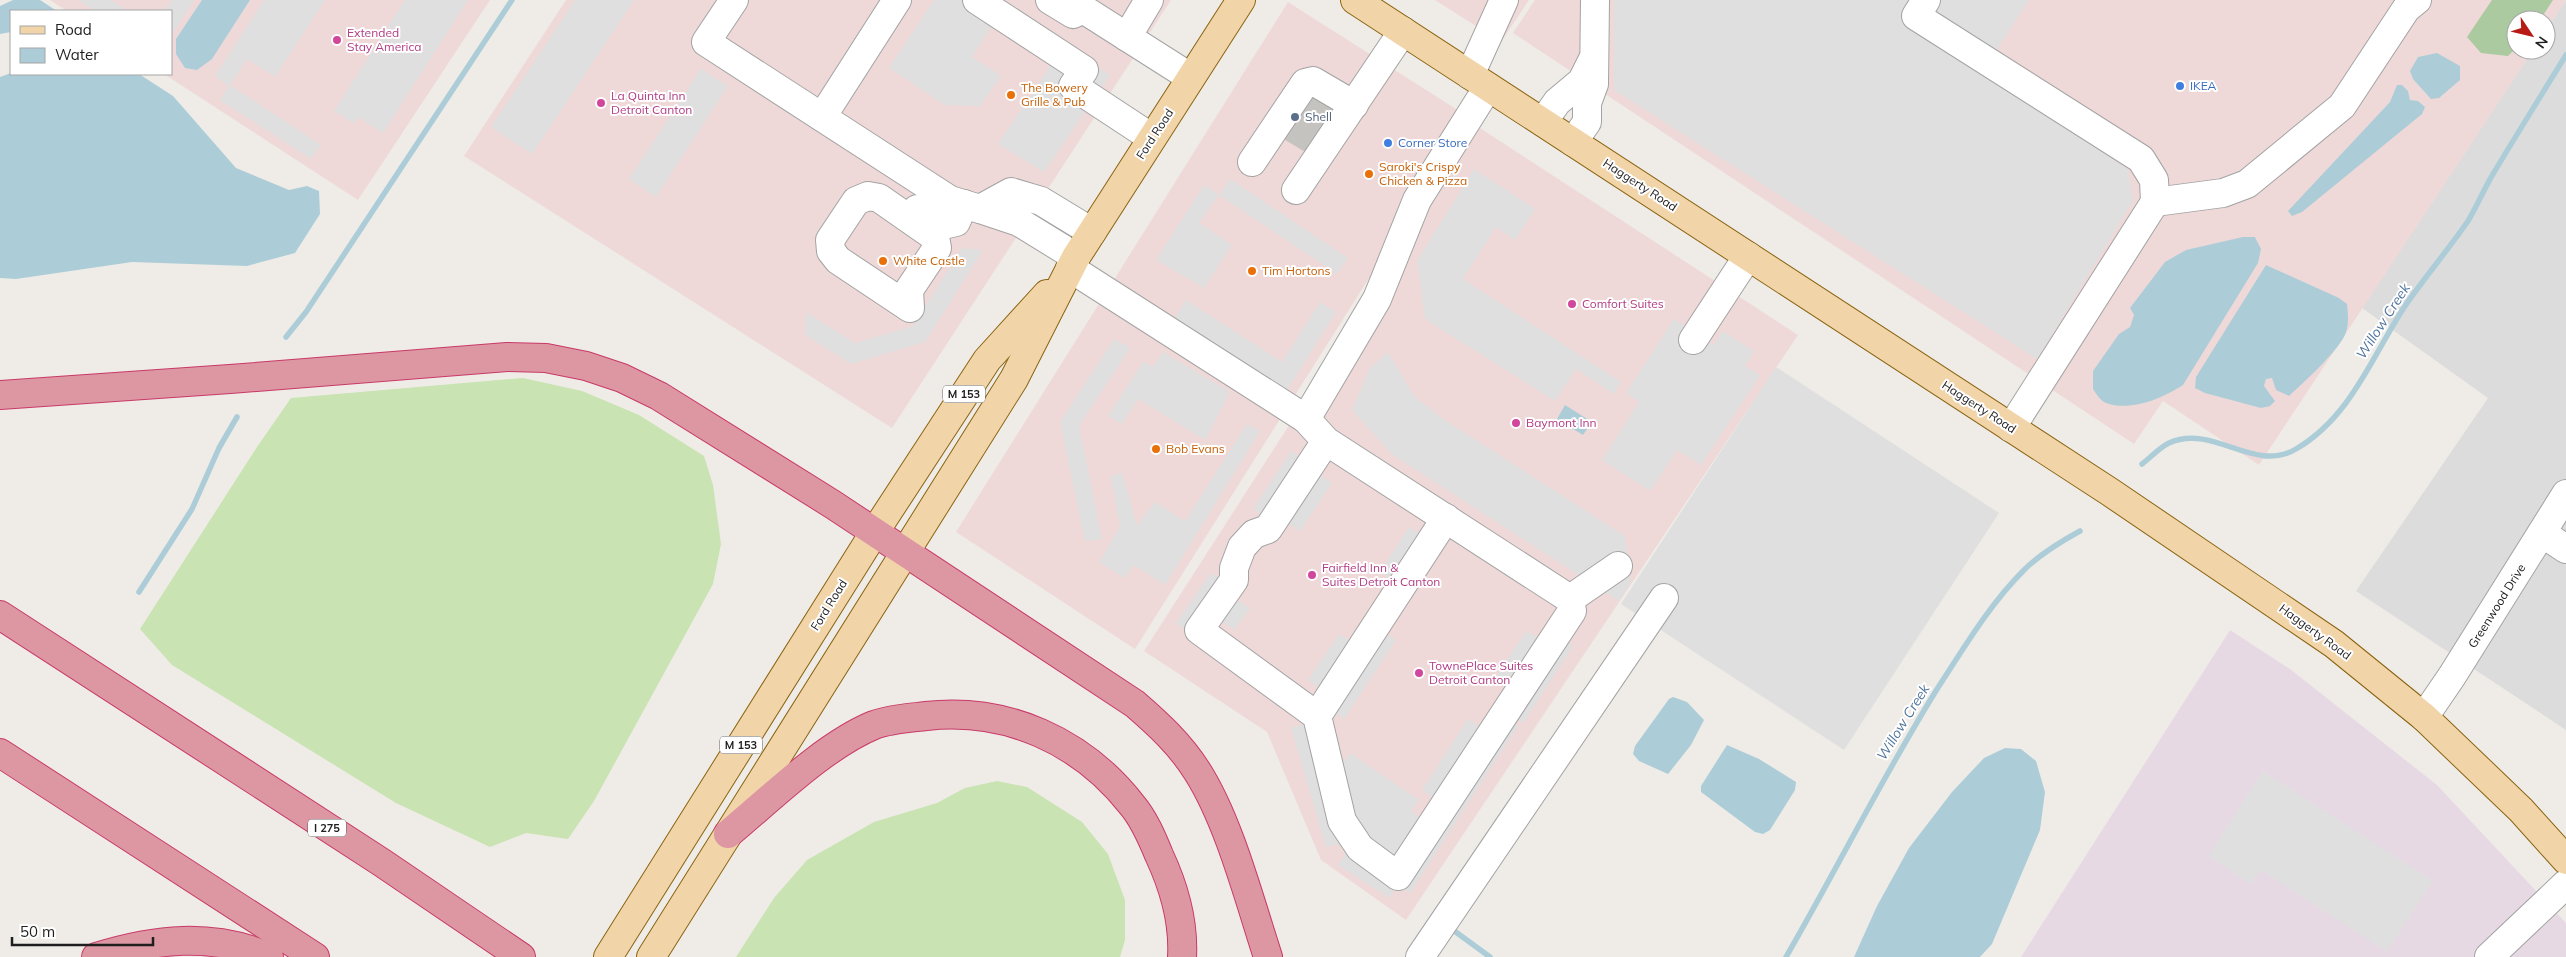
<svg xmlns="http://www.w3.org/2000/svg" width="2566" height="957" font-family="Mulish,sans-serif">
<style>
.residential{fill:#dddcdc}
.commercial{fill:#eed9d8}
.industrial{fill:#e7d9e4}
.grass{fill:#c9e3b2}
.forest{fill:#abcaa0}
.parking{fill:#dfdfdf}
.water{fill:#accdd8}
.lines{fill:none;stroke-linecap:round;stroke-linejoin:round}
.stream{stroke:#accdd8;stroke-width:5.5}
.minor-tunnel{stroke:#c5c3bf;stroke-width:28;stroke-dasharray:28 14;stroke-linecap:butt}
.minor-casing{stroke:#a3a3a3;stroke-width:30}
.major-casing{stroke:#8a6411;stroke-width:30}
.highway-casing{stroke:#c83967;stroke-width:30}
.minor{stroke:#fff;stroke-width:28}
.major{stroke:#f2d4a9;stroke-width:28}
.highway{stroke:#dd97a3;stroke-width:28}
.hotel-dot{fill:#d1479c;stroke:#fff;stroke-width:2}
.shop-dot{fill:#3f7fe0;stroke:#fff;stroke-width:2}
.food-dot{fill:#e8710a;stroke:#fff;stroke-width:2}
.service-dot{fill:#5c6f8a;stroke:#fff;stroke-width:2}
.labels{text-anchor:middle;stroke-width:4;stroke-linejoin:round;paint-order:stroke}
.shield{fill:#fff;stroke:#626262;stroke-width:1}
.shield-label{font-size:11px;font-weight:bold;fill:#1f1f1f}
.hotel-label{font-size:12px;fill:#b23c85;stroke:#fff;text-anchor:start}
.shop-label{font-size:12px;fill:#366cbe;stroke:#fff;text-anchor:start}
.food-label{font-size:12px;fill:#c56008;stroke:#fff;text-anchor:start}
.service-label{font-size:12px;fill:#4e5e75;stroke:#fff;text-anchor:start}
.street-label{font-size:12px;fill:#1f1f1f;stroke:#fff}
.water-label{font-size:14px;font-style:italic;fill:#53779e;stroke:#fff}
</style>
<rect width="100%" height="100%" fill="#efece7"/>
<!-- residential -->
<polygon class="residential" points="2566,0 2566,730 2356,591 2488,398 2362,308 2533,50 2546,50 2546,30"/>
<!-- commercial -->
<g class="commercial">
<polygon points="50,0 490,0 358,200 164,74 171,74 171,11 67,11"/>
<polygon points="566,0 1171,0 892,428 464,156"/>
<polygon points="1435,0 1529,0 1501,42"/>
<polygon points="1535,0 2566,0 2546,30 2546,20 2516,20 2516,50 2533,50 2259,465 2163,401 2134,444 1513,33"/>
<polygon points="1288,2 1470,118 1135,649 956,532"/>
<polygon points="1480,128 1798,335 1406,920 1321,860 1267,732 1144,651"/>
</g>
<!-- industrial -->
<polygon class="industrial" points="2230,630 2290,669 2437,785 2566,923 2566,957 2021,957"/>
<!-- grass -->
<g class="grass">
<polygon points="523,378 582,391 639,415 704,456 713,485 721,544 713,584 594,801 568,839 526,833 490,847 396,803 172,665 140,629 257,447 291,398"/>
<polygon points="997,781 1027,787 1082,822 1108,854 1125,900 1125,940 1120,957 736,957 774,898 807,860 874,822 937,803 965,788"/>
</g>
<!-- forest -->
<polygon class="forest" points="2492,0 2553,0 2540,20 2516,20 2516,48 2508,56 2481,53 2467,37"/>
<!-- parking -->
<g class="parking">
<polygon points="78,0 111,0 128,11 95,11"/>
<polygon points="172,0 194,0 171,36 171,11 164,11"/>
<polygon points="264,0 325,0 275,77 247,59 230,85 321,145 311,159 220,100 229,86 215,76"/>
<polygon points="405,0 468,0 383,133 358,117 353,123 334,111"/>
<polygon points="575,0 634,0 532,154 491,127"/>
<polygon points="934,0 1000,0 1006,4 972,57 1001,76 980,106 945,105 889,68"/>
<polygon points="1614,0 2029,0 1981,74 2128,169 2133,201 2037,359 1614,90"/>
<polygon points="1064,45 1110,75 1044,172 998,144"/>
<polygon points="701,69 728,86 656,197 629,179"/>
<polygon points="1474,169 1535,209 1515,240 1496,227 1463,279 1621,382 1614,394 1576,369 1555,401 1425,319 1417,261"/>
<polygon points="1230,179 1348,258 1337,274 1219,195 1199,223 1232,245 1204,288 1156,260 1204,185 1219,195"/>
<polygon points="962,248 983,250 925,342 851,364 805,335 806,312 855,343 913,326"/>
<polygon points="1186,300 1282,362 1320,302 1336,312 1287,390 1174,319"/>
<polygon points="1674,319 1714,345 1723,331 1754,351 1745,366 1760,375 1701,465 1677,450 1650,491 1602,460 1639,402 1626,393"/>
<polygon points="1114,339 1130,348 1079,426 1102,539 1085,541 1060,422"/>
<polygon points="1163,352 1230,392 1205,440 1138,399 1122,424 1108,416 1143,362 1153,367"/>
<polygon points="1388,352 1414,396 1443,419 1625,536 1631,582 1619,601 1393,455 1352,410 1370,368"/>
<polygon points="1776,367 1999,513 1844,750 1621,604"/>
<polygon points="1247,424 1260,431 1165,585 1134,565 1124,578 1099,562 1120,527 1111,476 1122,473 1137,526 1155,502 1185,521"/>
<polygon points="1291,451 1321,470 1318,474 1332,483 1300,531 1286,522 1282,528 1253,509"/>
<polygon points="1409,527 1439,547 1384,632 1396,640 1344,719 1331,710 1324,723 1338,771 1350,753 1419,800 1411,811 1422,819 1435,799 1422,790 1468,719 1480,726 1505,687 1494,680 1526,631 1540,639 1546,629 1573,646 1523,723 1510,714 1507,719 1518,726 1410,893 1398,885 1389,898 1338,865 1346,853 1338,844 1326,847 1291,728 1304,724 1303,716 1320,689 1308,680 1339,634 1350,641 1392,580 1380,572"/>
<polygon points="1211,573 1239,592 1235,598 1250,608 1234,630 1220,620 1204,643 1176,623"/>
<polygon points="2263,771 2433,881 2387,952 2261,870 2251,884 2208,856"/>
</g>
<!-- water -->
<g class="water">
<polygon points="13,0 40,0 57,11 11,11 11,32 0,34 0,6"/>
<polygon points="202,0 250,0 212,59 197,70 185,68 176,54 176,39"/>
<polygon points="2437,53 2460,66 2460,80 2439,98 2431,99 2413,79 2410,71 2418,57"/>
<polygon points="11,73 139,74 173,96 236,168 289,190 307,186 319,191 320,214 295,253 247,266 132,262 16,279 0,278 0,77"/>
<polygon points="2397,85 2402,85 2408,91 2410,100 2418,101 2425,107 2422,114 2302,212 2292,216 2288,211 2390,102"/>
<path d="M2243 237H2255L2261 249 2258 263 2183 385C2163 398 2131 412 2106 403 2101 401 2096 394 2093 389V371L2119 334 2130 327 2134 315 2130 308 2165 262 2186 250Z"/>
<path d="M2266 265 2339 298 2347 304C2348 314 2349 323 2346 332 2342 348 2302 384 2289 396L2276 390 2272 378 2266 379 2264 386 2275 401 2270 406 2261 408 2205 393 2195 388 2196 377Z"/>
<polygon points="1565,405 1592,422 1583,435 1557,419"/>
<polygon points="1673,697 1687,702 1704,720 1691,745 1668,774 1639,761 1633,754 1635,746 1669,699"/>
<polygon points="1727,745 1759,759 1796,782 1795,790 1770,830 1763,834 1755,832 1701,792 1701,786"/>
<polygon points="2005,748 2021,749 2036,761 2045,792 2040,830 1992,944 1980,957 1854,957 1877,906 1909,848 1952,792 1984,758"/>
</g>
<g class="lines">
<!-- stream -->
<g class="stream">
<polyline points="286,337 306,312 512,0"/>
<path d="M2142 464C2150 458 2160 447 2169 443 2213 423 2254 474 2296 449 2351 417 2372 356 2405 306 2425 277 2448 250 2468 221 2477 206 2484 189 2493 174 2517 134 2542 94 2566 55"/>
<polyline points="139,592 192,509 219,448 237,417"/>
<polyline points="1453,930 1490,957"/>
<path d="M1786 957C1838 867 1884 774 1939 686 1965 646 1990 604 2024 570 2040 554 2060 542 2080 531"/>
</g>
<!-- minor-tunnel -->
<g class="minor-tunnel">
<polyline points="1303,108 1331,125"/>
<polyline points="1291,127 1319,144"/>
</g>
<defs>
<g id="minor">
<polyline points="734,0 706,42 950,200 980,209"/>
<polyline points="977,0 1084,70 1073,86 1152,138"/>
<polyline points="1050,0 1073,14 1083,9 1190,77"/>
<polyline points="1926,0 1916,16 2141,159 2154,180 2155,202 2011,428"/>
<polyline points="1127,37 1149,0"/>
<polyline points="1470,75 1504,0"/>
<polyline points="822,117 897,0"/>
<polyline points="1543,122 1557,102 1582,81 1592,61"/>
<polyline points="1573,142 1587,122 1587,103 1594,84 1595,0"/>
<polyline points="1252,162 1305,83 1313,81 1354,105"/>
<polyline points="1296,190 1403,31"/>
<polygon points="868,196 879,198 935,237 937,248 909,290 910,308 838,260 831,251 830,240 856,201"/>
<polyline points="2155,202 2223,193 2247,184 2342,106 2406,9 2417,0"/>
<polyline points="917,209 943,225 956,222 964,204"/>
<polyline points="1076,257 1019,222 980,209 1011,192 1041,201 1092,232"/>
<polyline points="1070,268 1306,419 1377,299 1417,200 1488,87"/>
<polyline points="1693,340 1748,256"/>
<polyline points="1306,419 1326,441 1570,599 1572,611 1398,876 1360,848 1342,821 1317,716 1199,630 1234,580 1234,568 1242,547 1254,534 1268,529 1326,441"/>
<polyline points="2542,533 2566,549"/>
<polyline points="1570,599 1618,566"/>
<polyline points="1317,716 1446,518"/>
<polyline points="2424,717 2452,676 2566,494"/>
<polyline points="1420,957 1664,598"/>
<polyline points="2489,957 2566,884"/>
</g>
<g id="major">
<polyline points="1355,0 2110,492 2334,644 2424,717 2521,810 2566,860"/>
<polyline points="608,957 874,533 987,360 1047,294"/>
<polyline points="651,957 1014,379 1076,257 1241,0"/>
</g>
<g id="highway">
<path d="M0 395 230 379 507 357 546 358 586 366 622 378 659 396 832 504 1135 704C1158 724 1180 744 1197 771 1229 821 1249 899 1268 957"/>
<polyline points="0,615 381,862 521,957"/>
<polyline points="0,753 315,957"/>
<path d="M728 834C770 799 825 745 874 725 890 719 909 718 926 716 1007 707 1082 741 1132 805 1144 819 1152 838 1159 855 1174 887 1184 922 1182 957"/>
<path d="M96 957C154 939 212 932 269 957"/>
</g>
</defs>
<!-- minor casing -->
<use href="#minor" class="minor-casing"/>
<!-- major casing -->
<use href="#major" class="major-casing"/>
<!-- highway casing -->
<use href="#highway" class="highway-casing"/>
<!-- minor -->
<use href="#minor" class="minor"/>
<!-- major -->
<use href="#major" class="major"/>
<!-- highway -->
<use href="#highway" class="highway"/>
</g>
<!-- markers -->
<g class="hotel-dot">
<circle cx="337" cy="40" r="5"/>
<circle cx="601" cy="103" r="5"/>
<circle cx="1572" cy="304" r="5"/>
<circle cx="1516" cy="423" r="5"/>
<circle cx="1312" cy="575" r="5"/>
<circle cx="1419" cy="673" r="5"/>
</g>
<g class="shop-dot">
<circle cx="2180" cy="86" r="5"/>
<circle cx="1388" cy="143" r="5"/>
</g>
<g class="food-dot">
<circle cx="1011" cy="95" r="5"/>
<circle cx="1369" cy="174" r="5"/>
<circle cx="883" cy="261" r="5"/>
<circle cx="1252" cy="271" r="5"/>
<circle cx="1156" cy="449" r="5"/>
</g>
<circle class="service-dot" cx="1295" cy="117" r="5"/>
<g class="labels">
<!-- shield labels -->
<g class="shield">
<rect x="943" y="385.5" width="42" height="17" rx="4"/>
<rect x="720" y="736.5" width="42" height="17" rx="4"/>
<rect x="308" y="819.5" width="38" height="17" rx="4"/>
</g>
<g class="shield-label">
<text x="964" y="398">M 153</text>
<text x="741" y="749">M 153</text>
<text x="327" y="832">I 275</text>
</g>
<!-- hotel labels -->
<g class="hotel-label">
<text x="347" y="37">Extended<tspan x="347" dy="14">Stay America</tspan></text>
<text x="611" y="100">La Quinta Inn<tspan x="611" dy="14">Detroit Canton</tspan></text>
<text x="1582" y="308">Comfort Suites</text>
<text x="1526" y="427">Baymont Inn</text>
<text x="1322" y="572">Fairfield Inn &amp;<tspan x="1322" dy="14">Suites Detroit Canton</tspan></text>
<text x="1429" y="670">TownePlace Suites<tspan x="1429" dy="14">Detroit Canton</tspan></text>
</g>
<!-- shop labels -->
<g class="shop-label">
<text x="2190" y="90">IKEA</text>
<text x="1398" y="147">Corner Store</text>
</g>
<!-- food labels -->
<g class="food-label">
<text x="1021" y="92">The Bowery<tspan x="1021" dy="14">Grille &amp; Pub</tspan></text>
<text x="1379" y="171">Saroki's Crispy<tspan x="1379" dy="14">Chicken &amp; Pizza</tspan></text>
<text x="893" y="265">White Castle</text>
<text x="1262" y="275">Tim Hortons</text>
<text x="1166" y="453">Bob Evans</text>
</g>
<!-- service labels -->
<g class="service-label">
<text x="1305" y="121">Shell</text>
</g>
<!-- street labels -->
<g class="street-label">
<text transform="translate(1155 134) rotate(-57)" y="4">Ford Road</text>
<text transform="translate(1640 185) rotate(33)" y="4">Haggerty Road</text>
<text transform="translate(1979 407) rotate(33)" y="4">Haggerty Road</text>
<text transform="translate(829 605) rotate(-58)" y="4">Ford Road</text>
<text transform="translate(2497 606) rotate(-58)" y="4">Greenwood Drive</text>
<text transform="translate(2315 632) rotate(36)" y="4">Haggerty Road</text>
</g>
<!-- water labels -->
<g class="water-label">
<text transform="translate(2383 321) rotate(-57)" y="5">Willow Creek</text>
<text transform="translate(1903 722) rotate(-58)" y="5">Willow Creek</text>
</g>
</g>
<!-- legend -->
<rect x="10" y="10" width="162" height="65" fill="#ffffff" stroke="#a5a5a5"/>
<rect x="20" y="26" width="25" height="8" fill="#f2d4a9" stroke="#a5a5a5"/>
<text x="55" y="35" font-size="15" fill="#1f1f1f">Road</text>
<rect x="20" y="48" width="25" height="15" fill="#accdd8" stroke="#a5a5a5"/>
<text x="55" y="60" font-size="15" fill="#1f1f1f">Water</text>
<!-- north arrow -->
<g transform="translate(2531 35) rotate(125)"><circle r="24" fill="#ffffff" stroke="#a5a5a5"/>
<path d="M0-4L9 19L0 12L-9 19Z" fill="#b81a16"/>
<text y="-8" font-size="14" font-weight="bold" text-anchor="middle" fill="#1f1f1f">N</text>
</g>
<!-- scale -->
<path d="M12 937v8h141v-8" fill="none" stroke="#1f1f1f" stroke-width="2.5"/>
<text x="20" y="937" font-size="15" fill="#1f1f1f" stroke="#ffffff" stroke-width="4" paint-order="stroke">50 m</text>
</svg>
